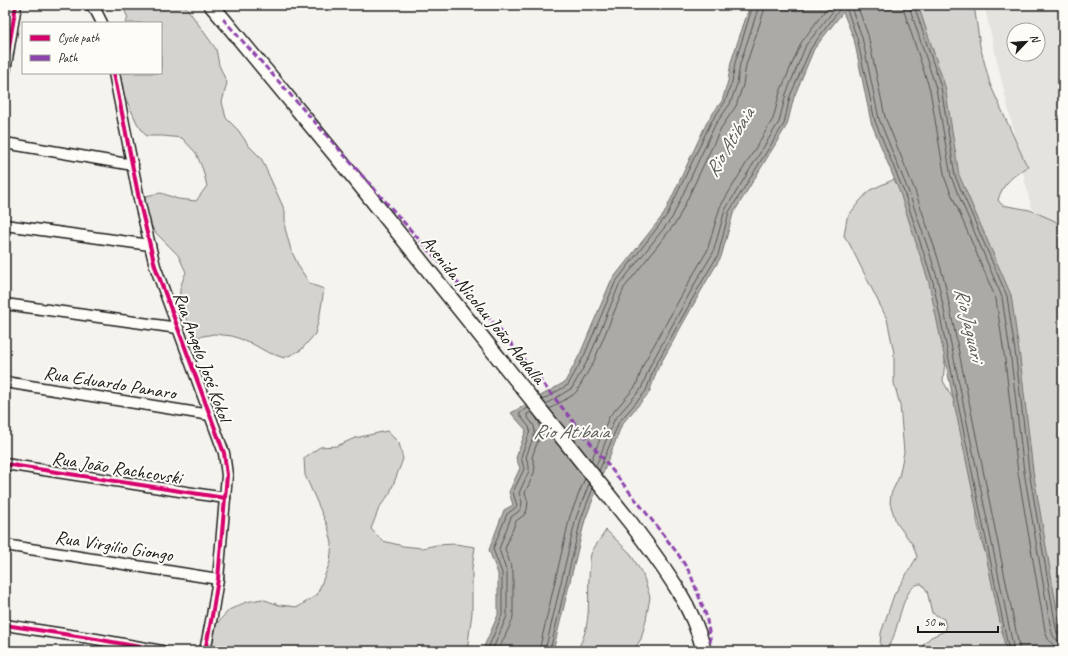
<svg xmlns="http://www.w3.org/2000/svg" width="1068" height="656" font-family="Caveat,sans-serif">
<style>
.built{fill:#e4e3de;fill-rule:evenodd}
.green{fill:#d4d3cf;stroke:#787876}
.water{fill:#abaaa6;stroke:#72716f}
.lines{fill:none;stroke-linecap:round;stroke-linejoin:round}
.shore{stroke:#555553;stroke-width:1}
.street-casing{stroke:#1c1c1c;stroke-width:13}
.secondary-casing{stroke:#1c1c1c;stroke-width:17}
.street{stroke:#fdfcf7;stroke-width:10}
.secondary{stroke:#fdfcf7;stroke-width:14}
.quiet{stroke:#8e44ad;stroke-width:3;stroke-dasharray:6 3;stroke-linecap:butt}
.cycleway-casing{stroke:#fdfcf7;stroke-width:6}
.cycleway{stroke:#d6006c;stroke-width:4}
.labels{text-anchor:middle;stroke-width:4;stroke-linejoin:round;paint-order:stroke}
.street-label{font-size:19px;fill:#1c1c1c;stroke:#fdfcf7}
.water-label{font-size:20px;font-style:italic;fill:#5c5c5a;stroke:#fdfcf7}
</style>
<rect width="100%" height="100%" fill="#f4f3ee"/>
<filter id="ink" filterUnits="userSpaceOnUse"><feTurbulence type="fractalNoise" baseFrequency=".025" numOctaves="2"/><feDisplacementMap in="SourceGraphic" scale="8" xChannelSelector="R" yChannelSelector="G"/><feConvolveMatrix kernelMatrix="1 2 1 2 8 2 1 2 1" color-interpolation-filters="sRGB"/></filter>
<g filter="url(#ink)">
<!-- built -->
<path class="built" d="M984 5H1063V250L1031 206ZM1014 30H1038V54H1014Z"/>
<!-- green -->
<g class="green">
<path d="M122 5H183L186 7 216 49 219 65 227 83 222 102 226 118 238 130 249 146 261 158 285 211V228L291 250 299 267 310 284 324 289 320 314 315 334 301 350 284 358 267 352 249 342 232 336 214 334 198 337C188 323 178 309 180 291 180 285 184 278 186 272L178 255 154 231 146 214 145 196 161 193 178 199 196 201 207 186 203 170 196 153 182 138 163 136H146L137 123 114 73H161V23H125L128 18Z"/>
<path d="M899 5H974L980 46 990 84 1025 162 1028 166C1014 176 1003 182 998 200L1002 205 1030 210 1055 221 1063 230V651Z"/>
<path d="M904 175 946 350 943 381 960 411 976 480 977 521 982 543 994 577 1009 651H917L931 637 945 631 946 628 944 619 932 613 927 591 922 584C902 582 899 631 890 644 889 645 886 647 885 648L880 645 881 633 894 595 917 557 913 545 896 522 890 503 891 494 899 477 904 452 900 405 894 383V353L887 319 849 243 844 236 847 218 858 203 870 190Z"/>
<polygon points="387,431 399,443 403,459 390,493 379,508 371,529 383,541 403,546 422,548 437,545 455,544 475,547 472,568 472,613 467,651 210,651 211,640 217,623 229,610 246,602 262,599 279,605 298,607 317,595 330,562 332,543 328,527 305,475 304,458 320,447 337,446 355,438"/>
<path d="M606 530 630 553 643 575 650 597 646 620 641 639 633 651H576C594 626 586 595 590 567 590 563 590 558 591 554 593 548 602 537 606 530Z"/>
</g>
<!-- water -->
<polygon class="water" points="750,5 918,5 945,86 959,175 1011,295 1020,358 1033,471 1060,627 1063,640 1063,651 1006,651 929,283 900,193 871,122 854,39 843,12 814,49 794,97 787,125 733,214 721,257 706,282 657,370 649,393 622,424 585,520 553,651 482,651 498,615 498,574 489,550 504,510 513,505 509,492 520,468 516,458 526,430 511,413 565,382 580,354 611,281 664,214 708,120 722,101 728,81 731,62"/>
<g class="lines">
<!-- shore -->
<g class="shore">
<polyline points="848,5 852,10 862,37 879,119 908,190 930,254 938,281 1014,651"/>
<polyline points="857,5 868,35 885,117 914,188 936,252 944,279 1020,651"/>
<path d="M903 5 904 11 930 90 945 179 996 299 1005 360 1018 473 1045 630C1047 640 1052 647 1063 648"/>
<path d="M909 5 910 9 936 88 951 177 1002 297 1011 359 1024 472 1051 629C1053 636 1054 641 1063 642"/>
<path d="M914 5 941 87 955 176 1007 296 1016 358 1029 471 1056 628C1057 632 1057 637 1063 637"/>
<polyline points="542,400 568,385 584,356 615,283 667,215 711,122 725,102 732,82 735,63 753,5"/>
<polyline points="546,404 572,388 589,358 619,285 672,218 715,125 730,104 737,84 740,64 758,9 759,5"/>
<polyline points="549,409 573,395 577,391 594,361 624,288 677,221 721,128 736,106 743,85 746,65 764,11 765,5"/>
<polyline points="591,461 609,417 636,386 644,363 693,275 707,251 720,207 773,119 780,92 801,43 829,5"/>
<polyline points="596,466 614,420 641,389 650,366 698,278 713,253 725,210 779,122 786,94 806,45 838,5"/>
<polyline points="599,471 619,422 646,391 654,368 703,280 718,255 729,212 784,124 790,96 811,48 839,10 842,9 845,9 848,12 857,38 875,121 904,192 933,282 1009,651"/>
<polyline points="487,651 502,615 502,573 493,549 507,514 515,508 517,506 513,492 524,469 521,457 530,431 529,427 519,414 520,413 528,408"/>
<polyline points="492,651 507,616 507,573 499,549 511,517 518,512 521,508 522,502 519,493 529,471 529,466 526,457 535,432 534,426 527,416 527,414 531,412"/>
<polyline points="498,651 512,621 513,616 513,572 505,549 516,521 524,515 527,510 528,502 525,493 534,473 535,466 532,457 541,432 540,425 536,417"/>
<polyline points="539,651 570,516 585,478"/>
<polyline points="545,651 576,518 589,484"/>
<polyline points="550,651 581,519 593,488"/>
</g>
<defs>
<g id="street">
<polyline points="90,5 96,11 102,23"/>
<polyline points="5,71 16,5"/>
<polyline points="114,73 140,204 155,266 224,453 227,475 218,579 212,616 205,651"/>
<polyline points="5,143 133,165"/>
<polyline points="5,225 150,245"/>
<polyline points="5,304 178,328"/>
<polyline points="5,382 210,415"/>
<polyline points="5,464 225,498"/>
<polyline points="5,545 218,579"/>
<polyline points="5,625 96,639 162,651"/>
</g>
<path id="secondary" d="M211 5 223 19 356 180 630 522C659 561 692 602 704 651"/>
</defs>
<!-- street casing -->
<use href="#street" class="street-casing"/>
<!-- secondary casing -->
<use href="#secondary" class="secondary-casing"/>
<!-- street -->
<use href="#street" class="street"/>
<!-- secondary -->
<use href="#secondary" class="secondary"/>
<!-- quiet -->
<polyline class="quiet" points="223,19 505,336 644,510 678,554 690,573 706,615 710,637 711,651"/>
<defs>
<g id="cycleway">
<polyline points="5,71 16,5"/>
<polyline points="114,73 140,204 155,266 224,453 227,475 218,579 212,616 205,651"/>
<polyline points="5,464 225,498"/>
<polyline points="5,625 96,639 162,651"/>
</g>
</defs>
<!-- cycleway casing -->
<use href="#cycleway" class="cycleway-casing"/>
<!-- cycleway -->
<use href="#cycleway" class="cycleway"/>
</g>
</g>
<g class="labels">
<!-- street labels -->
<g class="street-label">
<text transform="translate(484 309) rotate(51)" y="7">Avenida Nicolau João Abdalla</text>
<text transform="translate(203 356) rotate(70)" y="7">Rua Angelo José Kokol</text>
<text transform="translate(110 382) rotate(9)" y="7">Rua Eduardo Panaro</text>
<text transform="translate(117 467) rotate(9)" y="7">Rua João Rachcovski</text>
<text transform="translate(114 545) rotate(9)" y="7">Rua Virgilio Giongo</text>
</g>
<!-- water labels -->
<g class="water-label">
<text transform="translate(729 142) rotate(-59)" y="7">Rio Atibaia</text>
<text transform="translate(970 324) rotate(77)" y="7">Rio Jaguari</text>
<text x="571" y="438">Rio Atibaia</text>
</g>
</g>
<!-- margin -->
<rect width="1068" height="656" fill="none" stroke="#fdfcf7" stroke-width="20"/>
<rect x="10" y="10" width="1048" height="636" fill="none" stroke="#1c1c1c" stroke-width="1.5" filter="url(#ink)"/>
<!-- legend -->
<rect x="22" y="22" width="140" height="52" fill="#fdfcf7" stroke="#a3a29f"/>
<rect x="30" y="35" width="20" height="6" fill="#d6006c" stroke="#a3a29f"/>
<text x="58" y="42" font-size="12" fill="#1c1c1c">Cycle path</text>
<rect x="30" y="55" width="20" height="6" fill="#8e44ad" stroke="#a3a29f"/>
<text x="58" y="62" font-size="12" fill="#1c1c1c">Path</text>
<!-- north arrow -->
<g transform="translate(1026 42) rotate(65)"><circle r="19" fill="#fdfcf7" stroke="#a3a29f"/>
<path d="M0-3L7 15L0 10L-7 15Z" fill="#1c1c1c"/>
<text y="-6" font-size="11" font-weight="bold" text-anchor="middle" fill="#1c1c1c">N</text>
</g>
<!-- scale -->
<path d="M918 626v6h80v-6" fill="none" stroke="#1c1c1c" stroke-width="2"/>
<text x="924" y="626" font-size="12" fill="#1c1c1c" stroke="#fdfcf7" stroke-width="3" paint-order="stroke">50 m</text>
</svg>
